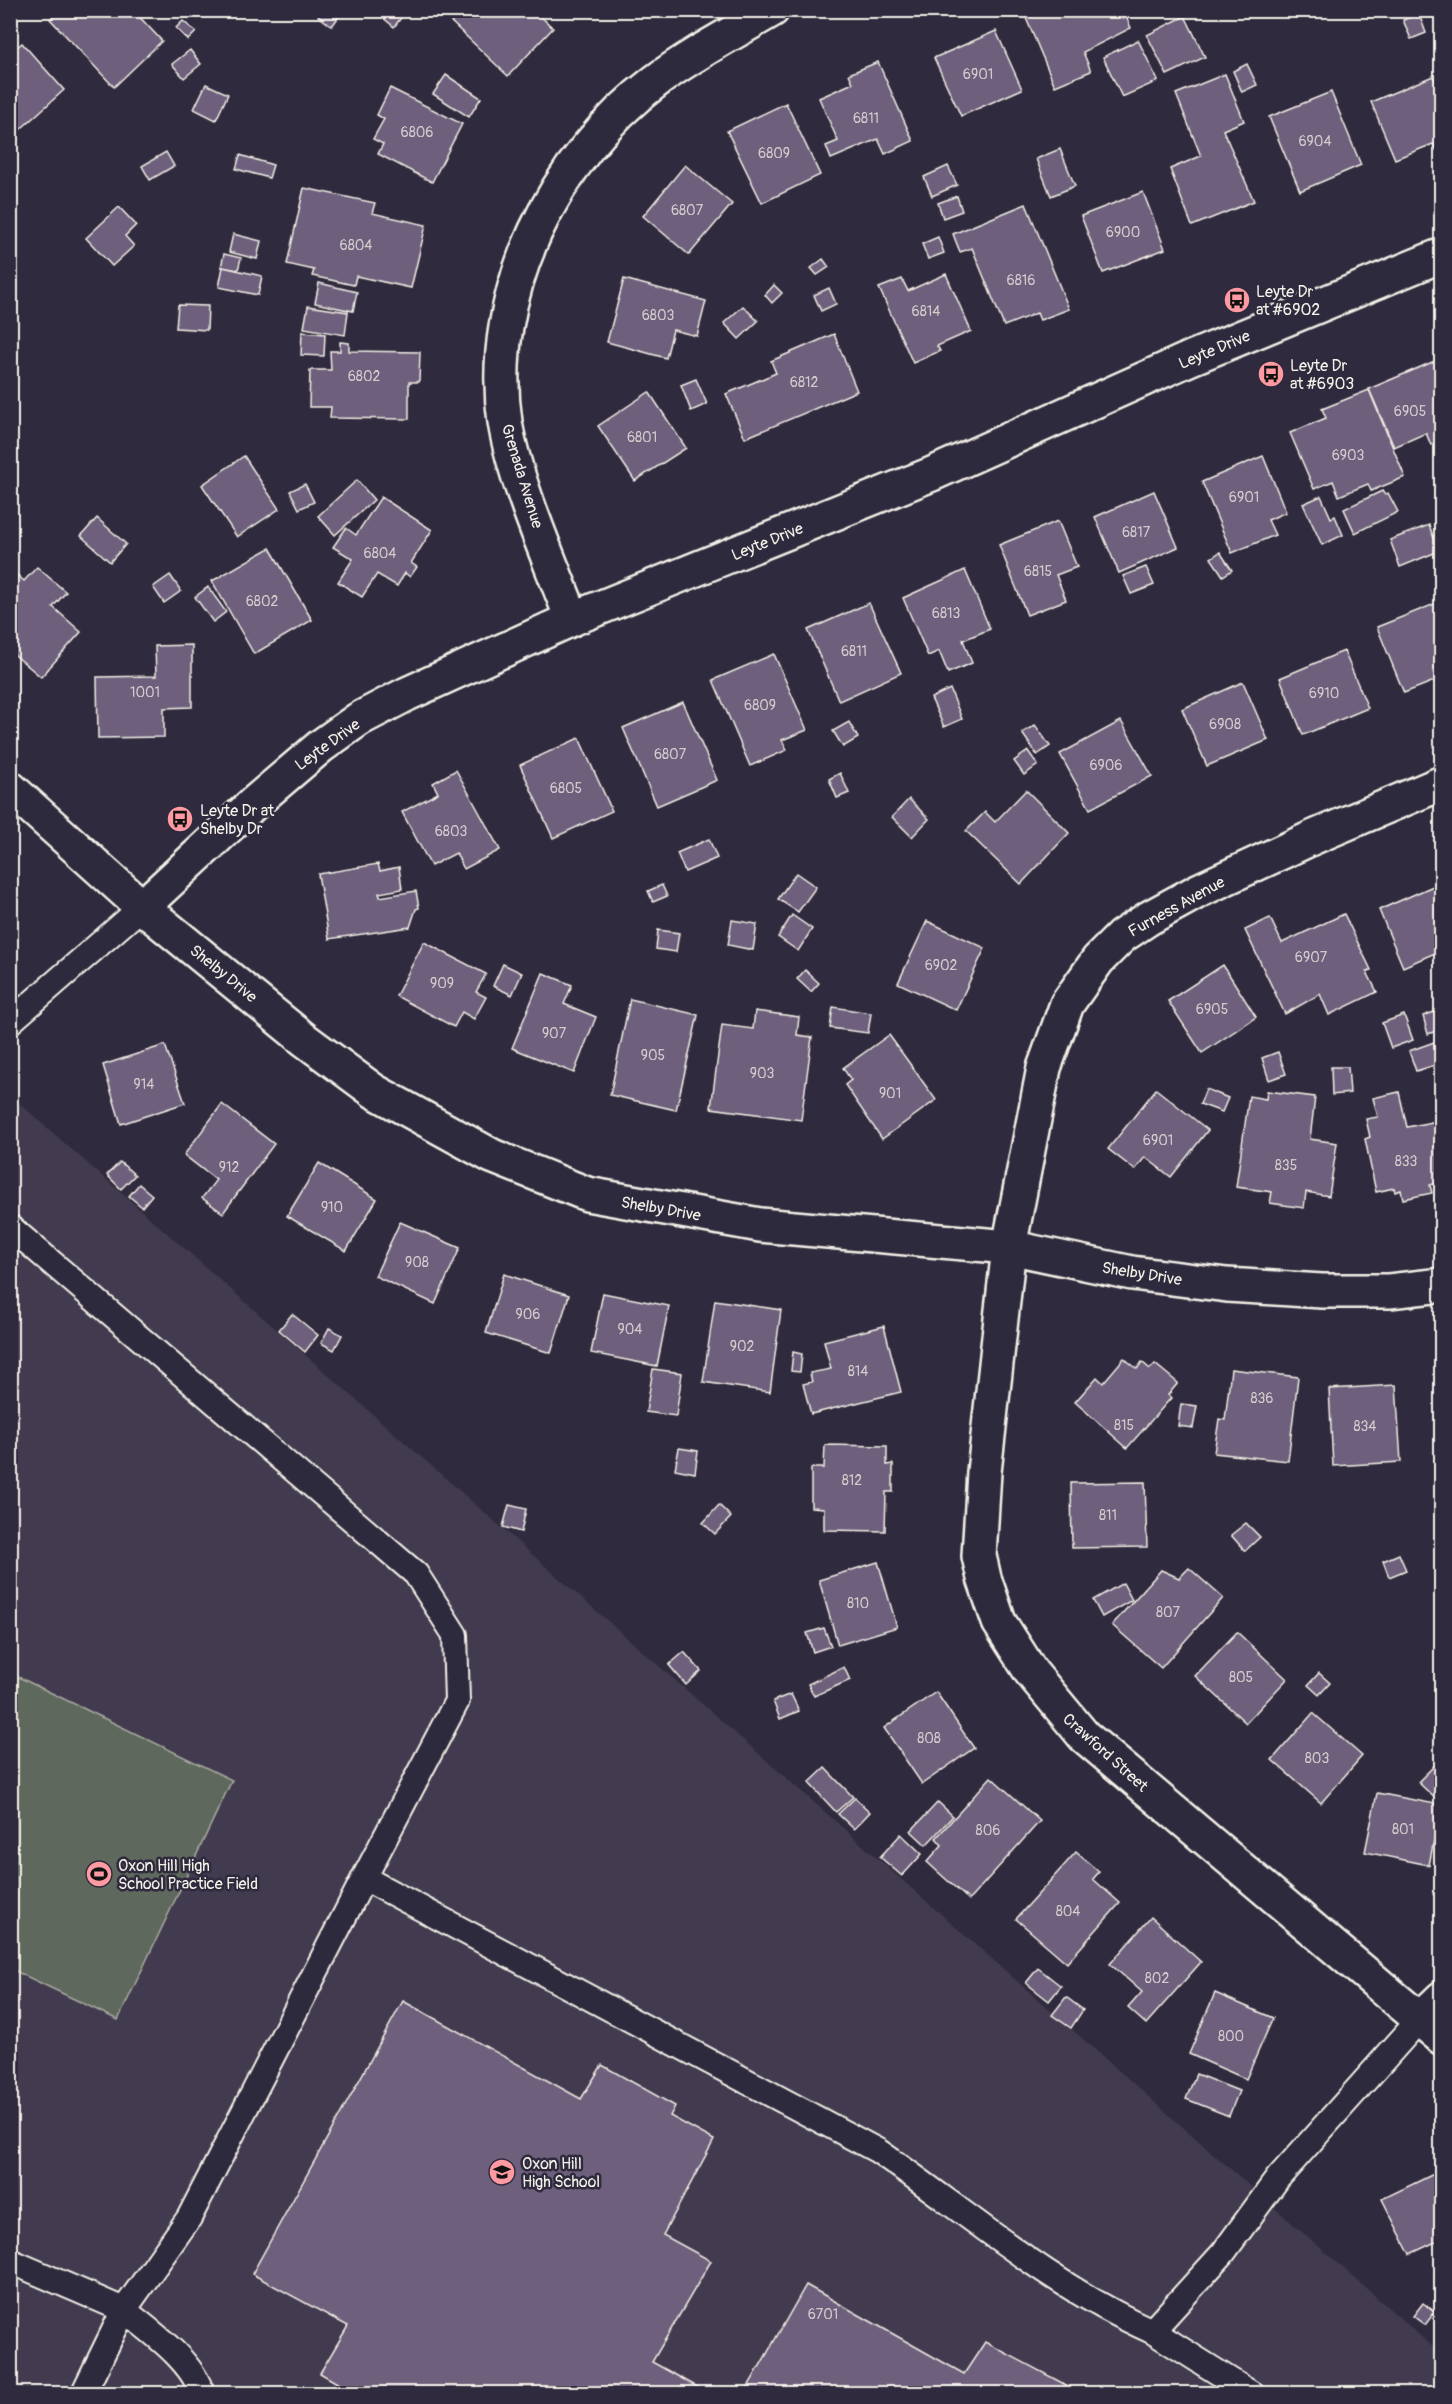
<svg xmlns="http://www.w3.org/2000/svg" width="1452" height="2404" font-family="Pangolin,sans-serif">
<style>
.built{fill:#423a50}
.green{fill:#5f685b;stroke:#aaaca2;stroke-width:1.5}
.building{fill:#6e5f7b;stroke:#f4f1e8;stroke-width:1.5}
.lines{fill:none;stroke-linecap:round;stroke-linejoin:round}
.lane-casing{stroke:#f4f1e8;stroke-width:28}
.street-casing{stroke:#f4f1e8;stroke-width:38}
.lane{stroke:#2f2a3d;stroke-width:24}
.street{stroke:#2f2a3d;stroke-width:33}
.labels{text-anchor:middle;stroke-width:5;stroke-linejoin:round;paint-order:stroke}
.number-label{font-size:14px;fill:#d2cccd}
.poi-label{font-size:16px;fill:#f4f1e8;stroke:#2f2a3d;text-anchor:start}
.street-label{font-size:16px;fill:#f4f1e8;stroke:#2f2a3d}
</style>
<rect width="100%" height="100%" fill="#2f2a3d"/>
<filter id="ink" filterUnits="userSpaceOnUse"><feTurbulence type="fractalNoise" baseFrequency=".0167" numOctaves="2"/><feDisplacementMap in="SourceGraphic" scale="12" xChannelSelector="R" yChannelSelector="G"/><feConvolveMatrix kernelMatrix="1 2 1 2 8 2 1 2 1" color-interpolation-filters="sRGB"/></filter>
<g filter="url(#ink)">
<!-- built -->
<polygon class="built" points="10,1095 1441,2354 1441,2393 11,2393"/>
<!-- green -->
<polygon class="green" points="10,1673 232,1780 118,2020 11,1969"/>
<!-- building -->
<g class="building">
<polygon points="59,10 133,10 162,41 114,87 50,19"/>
<polygon points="322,10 342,10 343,11 332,26 318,16"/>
<polygon points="383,10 407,10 394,27 380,15"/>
<polygon points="454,10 534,10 553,28 508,76 447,18"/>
<polygon points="1123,10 1131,28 1083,52 1091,71 1055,86 1023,11"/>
<polygon points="1419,14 1426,33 1411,39 1403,20"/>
<polygon points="1185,16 1205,57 1167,75 1147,35"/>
<polygon points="183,21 196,32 188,40 176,28"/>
<polygon points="996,31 1022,89 961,116 934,58"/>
<polygon points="1138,40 1158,81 1122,97 1103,57"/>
<polygon points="22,43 64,90 13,136 10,133 10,53"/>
<polygon points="190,50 201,64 184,78 172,64"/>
<polygon points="878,62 913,141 885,154 878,139 831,159 826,146 838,141 819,98 853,83 849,74"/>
<polygon points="1247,64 1257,85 1242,92 1233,71"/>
<polygon points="1225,74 1244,121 1223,130 1254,201 1192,226 1170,169 1201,156 1176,94"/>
<polygon points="446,75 481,98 469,117 433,94"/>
<polygon points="1433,76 1442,97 1442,147 1436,150 1433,144 1395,159 1371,102"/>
<polygon points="206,84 228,94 216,120 194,109"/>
<polygon points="390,88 462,124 432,182 378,154 383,144 373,139 384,119 377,115"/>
<polygon points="1331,92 1361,165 1300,191 1269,117"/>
<polygon points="786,103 820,175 762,203 727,131"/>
<polygon points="1060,149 1075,186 1051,196 1036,159"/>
<polygon points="166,152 174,166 150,180 142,166"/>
<polygon points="240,155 273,165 269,178 236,169"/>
<polygon points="685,165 732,204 689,255 643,216"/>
<polygon points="948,166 957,185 932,196 924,177"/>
<polygon points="304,188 375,203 372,213 426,225 411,288 356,276 354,285 312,276 314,270 287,264"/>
<polygon points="1143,192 1165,249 1103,273 1081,216"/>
<polygon points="957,196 962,211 943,218 938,203"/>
<polygon points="1026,204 1069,309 1040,320 1037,313 1004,326 972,248 960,252 953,234"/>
<polygon points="119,207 136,225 125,236 134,246 112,266 86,238"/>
<polygon points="233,234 261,241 257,259 229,252"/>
<polygon points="938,237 944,253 928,259 922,244"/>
<polygon points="224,254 241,258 238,270 221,267"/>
<polygon points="823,259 829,267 817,275 811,268"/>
<polygon points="223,267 262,276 258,295 219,287"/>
<polygon points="946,274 971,331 937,346 940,351 913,363 879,288 902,279 908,291"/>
<polygon points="624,279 706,301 697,336 673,330 666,358 607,342"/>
<polygon points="319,283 357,292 353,311 315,303"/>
<polygon points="774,285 782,293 772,303 765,295"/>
<polygon points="829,288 836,304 821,311 814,295"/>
<polygon points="178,305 208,306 207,330 176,328"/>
<polygon points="308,306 348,312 345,335 304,328"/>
<polygon points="743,306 758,321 739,339 724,323"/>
<polygon points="302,332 325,334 324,356 301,355"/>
<polygon points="834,334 857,391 745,438 726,394 776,373 771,361"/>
<polygon points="340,342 349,343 349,351 420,352 419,382 409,382 409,419 330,418 331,407 309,407 310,370 331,370 330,351 340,351"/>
<polygon points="1442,358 1442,441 1431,445 1426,433 1394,447 1369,389"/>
<polygon points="696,379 707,404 691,411 681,385"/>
<polygon points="1369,390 1405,477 1371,491 1368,484 1339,496 1333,481 1314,489 1290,433 1326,418 1322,409"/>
<polygon points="649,392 686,448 635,481 598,426"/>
<polygon points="244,456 279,509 237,537 202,485"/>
<polygon points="1263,456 1286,512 1268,520 1275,535 1232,553 1202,482"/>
<polygon points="357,480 374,500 335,535 318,516"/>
<polygon points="305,484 314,502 299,509 290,491"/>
<polygon points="1154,491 1178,547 1119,573 1095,517"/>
<polygon points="1382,491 1385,495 1388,493 1398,512 1355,533 1344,509"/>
<polygon points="1321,496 1331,518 1335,516 1343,535 1322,545 1303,504"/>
<polygon points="381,497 432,530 411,563 417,567 410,577 405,573 397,586 377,574 362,597 338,582 353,559 333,547 346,528 356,535"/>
<polygon points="97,518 126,544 110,562 81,536"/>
<polygon points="1058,521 1077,567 1056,575 1066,600 1027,615 999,545"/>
<polygon points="1429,525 1439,551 1400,567 1390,540"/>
<polygon points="270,548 312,620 254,654 212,581"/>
<polygon points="1220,552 1232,570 1223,576 1211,558"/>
<polygon points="37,567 66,592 53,607 81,632 41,677 10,651 10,577 15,573 24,581"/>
<polygon points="1146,567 1154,585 1131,594 1123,576"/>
<polygon points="965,570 990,629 963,640 972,663 948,673 939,651 928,656 903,598"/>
<polygon points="170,575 181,591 164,603 153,587"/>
<polygon points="208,587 226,612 213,622 195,597"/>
<polygon points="1442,601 1442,678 1404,693 1377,627"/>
<polygon points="869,603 901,673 839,701 808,630"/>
<polygon points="192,645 192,707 164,708 164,737 98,738 97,677 156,676 155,646"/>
<polygon points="1344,651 1368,708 1303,735 1280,678"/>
<polygon points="774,654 807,730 782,740 787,750 750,766 713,680"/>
<polygon points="1243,682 1268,740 1207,766 1182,709"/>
<polygon points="950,689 962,719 944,727 931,698"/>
<polygon points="683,702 717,780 657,806 623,728"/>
<polygon points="1121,721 1152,776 1090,809 1060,754"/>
<polygon points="849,722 858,738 843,747 833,731"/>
<polygon points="1035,725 1050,746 1037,755 1022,733"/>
<polygon points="579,738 612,811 553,838 520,765"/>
<polygon points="1028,751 1038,765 1024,775 1014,761"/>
<polygon points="456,770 500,850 464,869 456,853 431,866 402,812 438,793 433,783"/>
<polygon points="840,773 849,793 837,798 829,779"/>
<polygon points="1026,790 1069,833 1021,884 966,831 985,812 995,822"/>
<polygon points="909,799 929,819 912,837 892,817"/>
<polygon points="709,839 717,858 685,872 677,853"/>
<polygon points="378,864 380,871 399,867 402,889 379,893 380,897 416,891 419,908 416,909 410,927 329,939 318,874"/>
<polygon points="796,873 816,887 798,912 778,899"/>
<polygon points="1440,883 1442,950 1403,967 1379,910"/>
<polygon points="662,885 667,896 653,902 648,891"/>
<polygon points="1344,914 1371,970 1367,972 1377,992 1329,1015 1320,994 1285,1014 1245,930 1270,918 1282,943"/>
<polygon points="792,915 812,929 798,951 778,937"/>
<polygon points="732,920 757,924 753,950 728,945"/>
<polygon points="927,921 985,948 956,1010 898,983"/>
<polygon points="658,930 679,933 676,952 656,949"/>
<polygon points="424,942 486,974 476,992 486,997 474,1019 462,1012 454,1027 396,996"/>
<polygon points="503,964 522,973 512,995 493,986"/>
<polygon points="1223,965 1256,1017 1202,1053 1168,1001"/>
<polygon points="805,970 819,983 811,992 797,979"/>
<polygon points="543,973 572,985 564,1004 596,1017 574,1073 512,1048"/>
<polygon points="630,999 698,1015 676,1110 610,1095"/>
<polygon points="833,1007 871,1013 868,1033 830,1028"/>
<polygon points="755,1011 799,1017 797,1035 812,1037 801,1120 711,1108 722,1025 753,1029"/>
<polygon points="1437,1011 1442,1029 1428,1034 1423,1016"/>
<polygon points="1404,1015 1413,1040 1391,1048 1382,1023"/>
<polygon points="889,1035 936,1100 882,1139 845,1085 851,1080 843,1068"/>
<polygon points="1437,1041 1442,1063 1416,1071 1409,1051"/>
<polygon points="165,1045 185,1103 121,1124 103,1065"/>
<polygon points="1278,1052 1286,1074 1269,1080 1262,1058"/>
<polygon points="1331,1067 1348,1067 1350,1093 1332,1095"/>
<polygon points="1156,1089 1208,1130 1171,1177 1145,1157 1135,1170 1108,1149"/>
<polygon points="1206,1089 1228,1098 1222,1112 1200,1104"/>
<polygon points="1267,1091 1315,1097 1310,1139 1337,1143 1329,1196 1306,1192 1304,1208 1270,1203 1272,1192 1236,1187 1249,1096 1266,1099"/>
<polygon points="1399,1092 1407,1127 1442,1120 1442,1182 1430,1185 1432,1193 1403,1199 1401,1190 1395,1192 1394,1188 1376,1192 1365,1139 1370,1137 1366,1119 1378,1117 1373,1098"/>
<polygon points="222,1104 274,1144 223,1213 202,1198 216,1180 184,1155"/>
<polygon points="120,1162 135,1175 121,1189 107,1175"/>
<polygon points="319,1163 377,1199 346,1251 287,1216"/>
<polygon points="139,1184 152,1195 142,1207 129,1196"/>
<polygon points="400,1222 460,1248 435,1304 375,1276"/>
<polygon points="504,1274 569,1295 551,1353 486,1333"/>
<polygon points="603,1293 669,1306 657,1366 591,1353"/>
<polygon points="715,1300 781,1310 770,1392 703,1382"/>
<polygon points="292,1314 318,1335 305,1352 279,1330"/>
<polygon points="884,1326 901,1392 811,1414 803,1384 812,1382 810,1373 831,1369 824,1341"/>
<polygon points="329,1328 342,1335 334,1350 321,1343"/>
<polygon points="793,1352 802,1354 800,1372 791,1371"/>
<polygon points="1124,1358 1137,1369 1142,1362 1150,1369 1155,1364 1178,1383 1168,1395 1171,1398 1127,1448 1075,1402 1097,1377 1103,1383"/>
<polygon points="653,1369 682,1373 676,1416 646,1412"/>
<polygon points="1231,1369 1298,1377 1288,1461 1214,1453 1219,1419 1225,1420"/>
<polygon points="1396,1385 1401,1462 1333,1466 1329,1389"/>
<polygon points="1181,1404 1197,1406 1193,1428 1178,1426"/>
<polygon points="825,1445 887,1446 887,1465 893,1464 893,1492 886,1492 885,1531 824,1530 824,1508 811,1507 811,1468 824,1468"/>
<polygon points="679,1448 698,1451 695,1473 675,1469"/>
<polygon points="1145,1482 1147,1547 1072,1548 1071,1483"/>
<polygon points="509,1505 526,1509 521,1532 503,1527"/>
<polygon points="719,1505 731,1517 715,1534 703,1523"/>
<polygon points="1246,1523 1260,1537 1245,1551 1231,1535"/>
<polygon points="1399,1554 1406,1570 1389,1577 1383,1561"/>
<polygon points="878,1562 897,1627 838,1645 819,1580"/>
<polygon points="1189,1568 1223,1598 1161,1668 1112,1625 1161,1570 1179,1578"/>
<polygon points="1123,1583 1132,1600 1102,1617 1093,1600"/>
<polygon points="824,1628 831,1646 813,1652 807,1633"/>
<polygon points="1237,1632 1287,1679 1246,1723 1195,1676"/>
<polygon points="684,1652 701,1671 686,1685 669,1665"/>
<polygon points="844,1667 850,1680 814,1696 808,1684"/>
<polygon points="1319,1673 1330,1683 1319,1695 1308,1685"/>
<polygon points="936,1692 974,1748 922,1784 884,1728"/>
<polygon points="791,1694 799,1711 780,1719 773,1701"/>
<polygon points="1313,1713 1362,1756 1321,1803 1272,1760"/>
<polygon points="1436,1764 1442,1769 1442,1805 1418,1782"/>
<polygon points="825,1768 853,1797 836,1812 809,1783"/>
<polygon points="991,1777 1040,1821 969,1900 927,1862 942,1845 936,1838"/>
<polygon points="1377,1793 1441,1805 1429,1865 1365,1852"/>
<polygon points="855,1798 870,1812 854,1829 838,1814"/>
<polygon points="938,1802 953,1816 926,1845 911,1831"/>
<polygon points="901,1834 922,1854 902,1876 880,1857"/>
<polygon points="1076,1852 1099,1872 1093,1879 1120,1903 1067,1963 1016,1919"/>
<polygon points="1151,1917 1201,1962 1146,2024 1128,2008 1142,1992 1110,1964"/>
<polygon points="1038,1968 1061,1986 1049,2001 1026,1983"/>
<polygon points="1215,1993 1273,2018 1246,2079 1189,2054"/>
<polygon points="1066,1997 1083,2010 1071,2028 1052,2015"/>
<polygon points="403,2001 581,2099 602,2065 675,2106 670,2116 714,2140 663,2235 711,2261 652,2362 710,2394 356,2394 320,2373 348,2326 252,2274"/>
<polygon points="1196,2074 1239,2091 1229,2116 1186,2099"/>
<polygon points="1442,2170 1442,2239 1410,2254 1382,2199"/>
<polygon points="806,2285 964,2374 985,2342 1083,2394 744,2394"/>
<polygon points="1423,2303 1435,2312 1425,2325 1413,2316"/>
</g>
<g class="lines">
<defs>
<g id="lane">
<polyline points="10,1022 142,907"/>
<path d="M10 1227 416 1574 455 1635 457 1701 364 1878 878 2151C969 2214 1051 2286 1152 2331L1223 2253 1278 2178 1420 2019"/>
<polyline points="10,2261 124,2310 189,2218 364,1878"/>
<polyline points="1152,2331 1252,2394"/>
<path d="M83 2394 124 2310C150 2331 193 2361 202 2394"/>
</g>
<g id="street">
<path d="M572 619C550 560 515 483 505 422 486 294 554 157 656 81 692 54 733 33 772 10"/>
<polyline points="1442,783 1314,837 1200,890 1149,918 1122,936 1098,960 1067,1004 1044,1068 1009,1247 984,1472 979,1556 984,1578 999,1622 1031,1672 1084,1736 1442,2038"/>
<polyline points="10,788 142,907 305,1040 374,1091 492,1156 587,1194 760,1225 1009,1247 1132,1273 1227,1285 1322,1291 1389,1291 1442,1285"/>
<polyline points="142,907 254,803 321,746 359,719 407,694 572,619 932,474 1191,358 1442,255"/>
<polyline points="1420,2019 1442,1998"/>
</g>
</defs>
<!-- lane casing -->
<use href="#lane" class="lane-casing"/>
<!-- street casing -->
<use href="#street" class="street-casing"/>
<!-- lane -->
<use href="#lane" class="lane"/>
<!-- street -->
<use href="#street" class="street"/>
</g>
</g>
<!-- icons -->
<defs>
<symbol id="bus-disc" viewBox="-11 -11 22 22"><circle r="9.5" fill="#ff9aa2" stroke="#2f2a3d"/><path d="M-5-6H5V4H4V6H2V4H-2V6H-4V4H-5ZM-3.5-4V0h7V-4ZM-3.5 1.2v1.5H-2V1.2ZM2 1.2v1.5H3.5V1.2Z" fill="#111"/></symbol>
<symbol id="stadium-disc" viewBox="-11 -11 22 22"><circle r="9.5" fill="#ff9aa2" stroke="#2f2a3d"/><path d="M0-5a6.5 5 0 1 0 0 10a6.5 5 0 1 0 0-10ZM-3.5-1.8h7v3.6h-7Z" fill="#111"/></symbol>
<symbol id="school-disc" viewBox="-11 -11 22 22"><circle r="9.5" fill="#ff9aa2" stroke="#2f2a3d"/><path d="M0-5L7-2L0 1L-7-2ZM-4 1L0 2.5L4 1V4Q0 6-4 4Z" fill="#111"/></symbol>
</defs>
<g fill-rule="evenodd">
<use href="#bus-disc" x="1222" y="285" width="30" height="30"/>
<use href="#bus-disc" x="1256" y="359" width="30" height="30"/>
<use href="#bus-disc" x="165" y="804" width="30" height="30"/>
<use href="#stadium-disc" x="84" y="1859" width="30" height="30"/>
<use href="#school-disc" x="487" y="2157" width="30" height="30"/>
</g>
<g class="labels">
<!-- number labels -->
<g class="number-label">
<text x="978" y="79">6901</text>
<text x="866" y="123">6811</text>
<text x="417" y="137">6806</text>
<text x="1315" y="146">6904</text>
<text x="774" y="158">6809</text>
<text x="687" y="215">6807</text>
<text x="1123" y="237">6900</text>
<text x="356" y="250">6804</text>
<text x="1021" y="285">6816</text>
<text x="926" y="316">6814</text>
<text x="658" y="320">6803</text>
<text x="364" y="381">6802</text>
<text x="804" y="387">6812</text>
<text x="1410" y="416">6905</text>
<text x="642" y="442">6801</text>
<text x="1348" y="460">6903</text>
<text x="1244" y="502">6901</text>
<text x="1136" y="537">6817</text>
<text x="380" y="558">6804</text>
<text x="1038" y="576">6815</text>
<text x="262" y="606">6802</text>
<text x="946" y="618">6813</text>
<text x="854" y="656">6811</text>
<text x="145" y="697">1001</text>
<text x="1324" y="698">6910</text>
<text x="760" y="710">6809</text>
<text x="1225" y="729">6908</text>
<text x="670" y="759">6807</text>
<text x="1106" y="770">6906</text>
<text x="566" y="793">6805</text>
<text x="451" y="836">6803</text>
<text x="1311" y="962">6907</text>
<text x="941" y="970">6902</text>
<text x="442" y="988">909</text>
<text x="1212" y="1014">6905</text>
<text x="554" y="1038">907</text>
<text x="653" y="1060">905</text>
<text x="762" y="1078">903</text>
<text x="144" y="1089">914</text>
<text x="890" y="1098">901</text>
<text x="1158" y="1145">6901</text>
<text x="1406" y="1166">833</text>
<text x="1286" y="1170">835</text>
<text x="229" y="1172">912</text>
<text x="332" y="1212">910</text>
<text x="417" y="1267">908</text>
<text x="528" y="1319">906</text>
<text x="630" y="1334">904</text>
<text x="742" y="1351">902</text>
<text x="858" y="1376">814</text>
<text x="1262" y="1403">836</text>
<text x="1124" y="1430">815</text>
<text x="1365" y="1431">834</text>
<text x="852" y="1485">812</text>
<text x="1108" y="1520">811</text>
<text x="858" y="1608">810</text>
<text x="1168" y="1617">807</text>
<text x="1241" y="1682">805</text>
<text x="929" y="1743">808</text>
<text x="1317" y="1763">803</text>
<text x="1403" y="1834">801</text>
<text x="988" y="1835">806</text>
<text x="1068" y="1916">804</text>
<text x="1157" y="1983">802</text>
<text x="1231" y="2041">800</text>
<text x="823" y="2319">6701</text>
</g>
<!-- poi labels -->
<g class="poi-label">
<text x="1256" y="297">Leyte Dr<tspan x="1256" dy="18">at #6902</tspan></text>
<text x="1290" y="371">Leyte Dr<tspan x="1290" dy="18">at #6903</tspan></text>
<text x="200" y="816">Leyte Dr at<tspan x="200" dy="18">Shelby Dr</tspan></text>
<text x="118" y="1871">Oxon Hill High<tspan x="118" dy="18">School Practice Field</tspan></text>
<text x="522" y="2169">Oxon Hill<tspan x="522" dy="18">High School</tspan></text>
</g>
<!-- street labels -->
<g class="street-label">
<text transform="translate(1214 349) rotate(-23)" y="6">Leyte Drive</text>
<text transform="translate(523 476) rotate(73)" y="6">Grenada Avenue</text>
<text transform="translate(767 541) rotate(-22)" y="6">Leyte Drive</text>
<text transform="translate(327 744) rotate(-36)" y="6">Leyte Drive</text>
<text transform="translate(1176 906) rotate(-29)" y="6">Furness Avenue</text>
<text transform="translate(224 973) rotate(39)" y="6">Shelby Drive</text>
<text transform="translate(661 1208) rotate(10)" y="6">Shelby Drive</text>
<text transform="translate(1142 1273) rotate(9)" y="6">Shelby Drive</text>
<text transform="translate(1106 1752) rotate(42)" y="6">Crawford Street</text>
</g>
</g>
<!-- margin -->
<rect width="1452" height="2404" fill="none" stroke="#2f2a3d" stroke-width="36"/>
<rect x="18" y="18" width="1416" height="2368" fill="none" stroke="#f4f1e8" stroke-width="2" filter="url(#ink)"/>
</svg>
